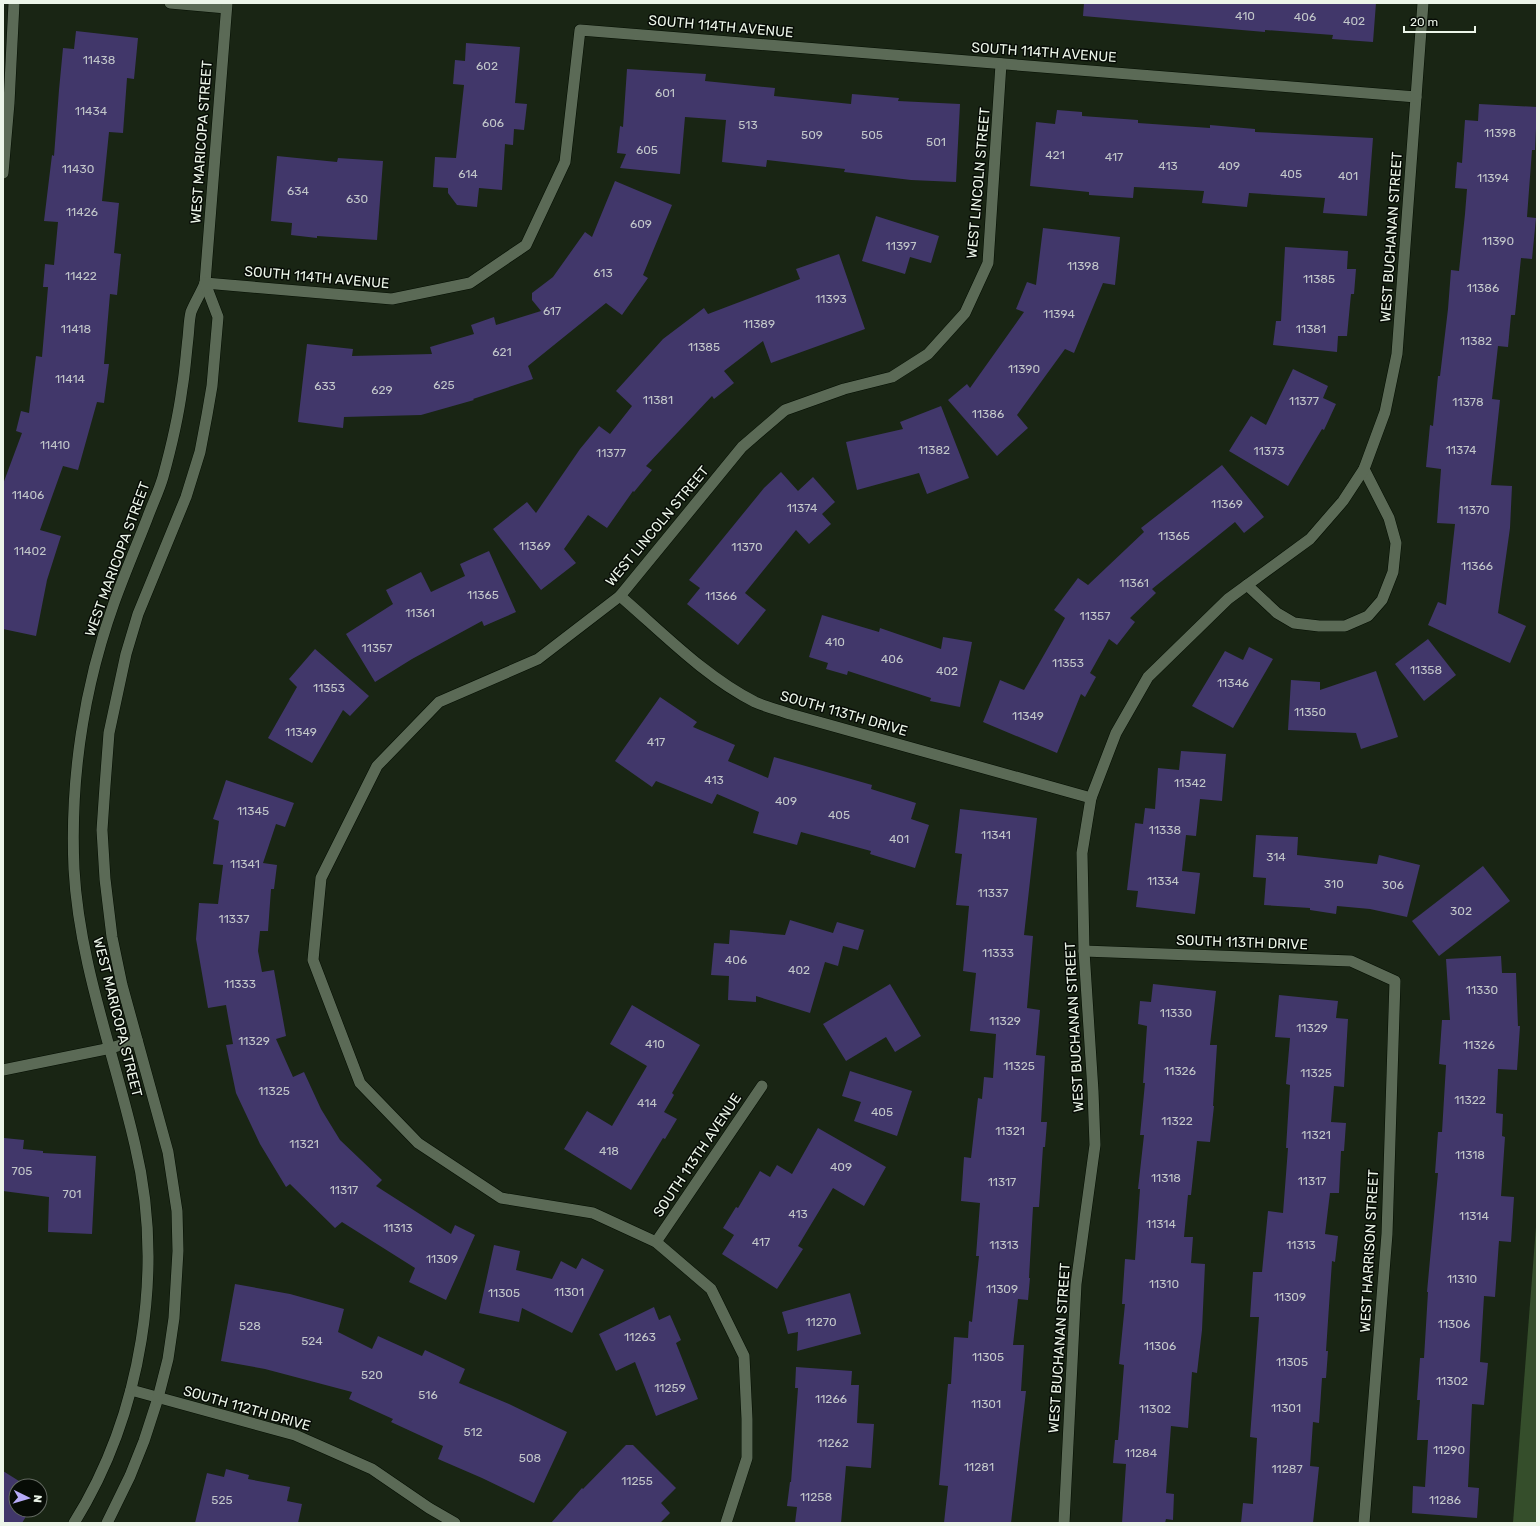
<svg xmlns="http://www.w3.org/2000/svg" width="1540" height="1526" font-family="Rubik,sans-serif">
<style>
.green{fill:#354e2b}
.building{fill:#41376a}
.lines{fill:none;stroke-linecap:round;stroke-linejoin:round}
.minor-casing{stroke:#040e02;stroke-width:12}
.tertiary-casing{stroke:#040e02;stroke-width:12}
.minor{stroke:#5b6a56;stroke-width:11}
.tertiary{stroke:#5b6a56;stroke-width:11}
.labels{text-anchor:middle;stroke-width:3;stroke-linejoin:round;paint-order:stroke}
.number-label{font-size:12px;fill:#c1c6c9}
.street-label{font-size:14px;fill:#ecf5e9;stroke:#070c06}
</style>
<rect width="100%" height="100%" fill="#192514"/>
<!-- green -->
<polygon class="green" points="1537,1214 1537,1523 1513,1523"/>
<!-- building -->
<g class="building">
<polygon points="1084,3 1376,3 1373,42 1332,39 1333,35 1265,30 1265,32 1230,29 1083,16"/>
<polygon points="76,31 138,38 134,79 127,78 123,133 109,132 102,201 119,203 114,253 121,254 117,295 110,294 104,364 109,364 104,403 97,402 78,470 63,466 40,530 61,536 47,580 36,636 3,629 3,484 22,433 16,431 21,411 29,413 36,356 42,357 48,287 43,287 45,264 54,265 58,222 44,221 47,196 52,155 54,156 59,90 63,48 74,49"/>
<polygon points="466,43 520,47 515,103 527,104 524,130 514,129 513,145 505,144 502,190 479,188 477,207 457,205 448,193 448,188 433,187 435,157 456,158 464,85 453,84 455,60 465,61"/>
<polygon points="627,69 706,74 705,81 775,88 774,96 851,104 852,94 899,98 898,101 960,104 956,182 911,180 844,172 845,169 767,160 766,167 722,162 726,120 685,117 680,174 620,168 626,154 617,153 620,126 623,127"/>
<polygon points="1479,104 1537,107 1535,150 1532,150 1527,217 1536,218 1532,259 1521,258 1515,315 1511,315 1508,347 1498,346 1492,399 1500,400 1491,485 1512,486 1510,528 1498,613 1526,626 1510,663 1428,625 1438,602 1446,605 1455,524 1437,523 1441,469 1426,467 1430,425 1433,426 1438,376 1440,376 1448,309 1451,270 1459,271 1465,214 1467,189 1455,188 1457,162 1462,163 1465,120 1478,121"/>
<polygon points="1057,110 1082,112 1082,116 1138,120 1138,123 1210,128 1210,125 1255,129 1255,132 1373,138 1367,216 1323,213 1325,198 1249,193 1247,207 1202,203 1204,191 1134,187 1133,198 1089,195 1089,192 1030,186 1036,122 1055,124"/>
<polygon points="277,156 337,162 338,158 383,161 377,240 317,236 317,238 291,235 292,223 271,221"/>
<polygon points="615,181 672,205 643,275 648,278 622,315 606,303 528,366 533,379 473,399 474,400 421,415 344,417 343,428 298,422 307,344 353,349 352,356 432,354 430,347 474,334 471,325 494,317 496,325 541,311 532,300 532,293 553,277 585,232 592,237"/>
<polygon points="876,216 939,236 931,263 910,257 905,274 862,261"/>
<polygon points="1043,228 1120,237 1115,285 1103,283 1074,353 1065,349 1017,415 1028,428 997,456 948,400 967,384 970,388 1024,312 1016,309 1027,282 1036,285"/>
<polygon points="1285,247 1348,251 1347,269 1356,269 1354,294 1351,294 1347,336 1338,336 1337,352 1273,345 1276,321 1281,321"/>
<polygon points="839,254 865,329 771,363 763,341 724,371 734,383 714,399 712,396 646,466 652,470 634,492 633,491 607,528 588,515 564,549 576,563 541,590 493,529 527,502 536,513 580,449 599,426 610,434 632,406 616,391 663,339 704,308 708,314 800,279 796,269"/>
<polygon points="1293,369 1328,386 1323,398 1336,404 1324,430 1322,429 1288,486 1229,451 1251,416 1266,425"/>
<polygon points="941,406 969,478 927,494 919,473 857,490 846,442 903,429 900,422"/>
<polygon points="1222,465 1264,517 1244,533 1235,522 1152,589 1156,593 1130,618 1135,622 1117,645 1109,639 1090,673 1096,677 1085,697 1081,694 1057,753 983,722 1000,680 1024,690 1065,618 1054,610 1078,578 1088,585 1144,532 1141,528"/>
<polygon points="781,472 798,491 813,477 835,502 822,514 831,524 809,544 796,530 745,593 766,610 738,645 687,604 700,588 689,580 764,488"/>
<polygon points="489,551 516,612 484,626 482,621 412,659 375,682 346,634 393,604 386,590 421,572 431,592 465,576 460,564"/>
<polygon points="822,615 879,632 880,628 941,649 943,637 972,642 960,707 930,701 931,698 848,671 847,675 826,669 828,663 809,657"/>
<polygon points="1428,639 1456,675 1424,701 1395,664"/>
<polygon points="1249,647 1273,659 1233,728 1192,706 1225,651 1243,660"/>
<polygon points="315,649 369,696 350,716 343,710 312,763 268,738 297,687 289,679"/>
<polygon points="1376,671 1398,737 1361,749 1356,733 1288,730 1291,680 1320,682 1320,690"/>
<polygon points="660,697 697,722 693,727 735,745 728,761 768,778 774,757 872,785 871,789 916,803 911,819 929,825 915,868 870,854 871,851 801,832 797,845 753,833 759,812 717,794 712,804 656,781 652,787 615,761"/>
<polygon points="1181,751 1226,754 1222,801 1200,799 1196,836 1186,835 1182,871 1200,873 1195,914 1136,907 1138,891 1127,890 1135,823 1143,824 1145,808 1155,809 1158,768 1179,770"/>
<polygon points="226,780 294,803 285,827 276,824 263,863 277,865 274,889 271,889 268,931 260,931 258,951 262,972 274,970 286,1036 276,1039 293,1077 304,1072 321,1109 340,1140 382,1180 376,1186 451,1234 455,1225 475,1235 446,1300 409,1282 415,1268 342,1222 335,1228 290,1184 286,1187 260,1144 236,1093 226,1045 233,1044 226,1005 208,1008 196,939 199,903 218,904 223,865 213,864 219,821 213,819"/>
<polygon points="960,809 1037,818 1024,935 1033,936 1027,1008 1040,1010 1036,1055 1045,1056 1041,1122 1047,1122 1045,1147 1043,1147 1039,1207 1033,1207 1029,1278 1030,1278 1028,1300 1018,1299 1013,1345 1024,1345 1021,1391 1026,1391 1011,1523 944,1523 948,1486 939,1485 948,1384 951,1384 954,1337 968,1338 969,1321 972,1322 979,1256 976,1256 980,1203 961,1201 964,1157 971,1158 978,1098 982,1099 984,1077 993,1078 996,1034 970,1031 976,973 963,971 969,906 956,905 962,854 955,853"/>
<polygon points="1256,835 1298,837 1297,855 1377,864 1379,855 1420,865 1407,917 1370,909 1337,906 1336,914 1310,910 1310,908 1264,905 1266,878 1253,877"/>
<polygon points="1483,866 1510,901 1439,956 1412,921"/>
<polygon points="790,920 833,933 837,922 864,930 858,950 843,946 838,966 825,962 810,1013 756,996 756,1002 728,1000 729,976 711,975 714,943 729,944 730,930 785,935"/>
<polygon points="1501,956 1502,973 1516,973 1518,1026 1520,1026 1517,1070 1498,1069 1496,1113 1503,1114 1502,1136 1505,1137 1501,1196 1514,1197 1511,1242 1499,1241 1495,1297 1484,1296 1480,1362 1488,1363 1484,1405 1472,1404 1468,1487 1479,1488 1477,1518 1412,1513 1413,1486 1425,1487 1428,1440 1417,1440 1420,1400 1417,1400 1420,1358 1424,1358 1428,1292 1427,1292 1438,1173 1435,1173 1438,1132 1442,1132 1446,1065 1439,1064 1442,1020 1450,1020 1446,959"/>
<polygon points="890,984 921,1036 895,1052 886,1037 846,1061 823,1024"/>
<polygon points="1153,984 1216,991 1210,1045 1217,1045 1213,1106 1214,1106 1210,1142 1197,1141 1191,1195 1188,1195 1184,1237 1193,1237 1191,1263 1205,1264 1202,1330 1197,1373 1192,1372 1188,1428 1171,1426 1166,1493 1174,1494 1173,1520 1166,1519 1165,1523 1122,1523 1126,1464 1113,1463 1115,1440 1118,1440 1124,1365 1119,1364 1125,1304 1122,1304 1125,1259 1135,1260 1140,1189 1138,1189 1144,1135 1140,1135 1145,1083 1143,1083 1147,1026 1138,1024 1140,1001 1151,1002"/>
<polygon points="1279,995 1338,1001 1336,1018 1348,1019 1344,1087 1334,1086 1331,1122 1346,1123 1344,1151 1341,1151 1339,1193 1330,1193 1325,1234 1338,1236 1335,1262 1332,1261 1326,1351 1328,1351 1326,1378 1322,1378 1319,1423 1313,1422 1310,1466 1319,1467 1313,1523 1241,1523 1243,1503 1253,1504 1257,1438 1250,1437 1259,1317 1250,1317 1253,1272 1262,1272 1268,1211 1283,1213 1288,1148 1286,1148 1290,1085 1286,1084 1290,1038 1275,1037"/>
<polygon points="632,1005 700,1045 672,1093 674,1095 664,1112 677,1119 665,1139 663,1138 631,1190 564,1149 587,1111 612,1126 647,1066 610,1044"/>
<polygon points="850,1071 912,1091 897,1136 854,1121 861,1102 842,1096"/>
<polygon points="818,1128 886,1167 864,1206 833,1188 798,1246 803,1249 777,1289 722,1254 734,1235 723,1228 736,1207 738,1208 760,1171 770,1177 777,1165 792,1174"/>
<polygon points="4,1138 24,1140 23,1149 43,1151 43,1153 96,1156 92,1234 48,1232 49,1197 3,1191"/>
<polygon points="494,1245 520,1251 516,1270 552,1279 561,1261 576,1269 582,1258 604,1270 572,1333 522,1308 519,1322 479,1313"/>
<polygon points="235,1284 290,1294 344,1309 338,1332 372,1349 378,1336 422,1356 425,1350 465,1369 459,1383 509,1404 567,1432 534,1503 482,1478 438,1459 443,1446 391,1422 393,1419 349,1399 352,1392 265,1369 221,1361"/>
<polygon points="850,1293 861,1334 797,1351 798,1332 788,1334 782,1312"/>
<polygon points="654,1307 659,1320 670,1315 681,1340 676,1343 698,1399 656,1416 635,1362 616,1371 599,1334"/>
<polygon points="796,1367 852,1371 851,1385 859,1385 857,1423 874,1424 871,1468 846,1466 841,1523 795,1523 797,1507 787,1506 790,1482 791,1482 798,1388 795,1388"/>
<polygon points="626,1445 633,1445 676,1488 661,1503 670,1513 660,1523 551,1523 582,1488 583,1489"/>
<polygon points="226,1469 249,1475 248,1479 290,1487 287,1501 302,1504 298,1523 195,1523 207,1473 224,1477"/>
<polygon points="3,1471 27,1486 16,1486 16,1510 30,1510 22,1523 3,1523"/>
</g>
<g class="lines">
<defs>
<g id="minor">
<polyline points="170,3 226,8"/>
<polyline points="3,173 9,103 14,3"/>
<polyline points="205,283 392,299 470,283 526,245 565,162 580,30 1416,97"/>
<polyline points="1247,585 1277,613 1294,623 1319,626 1345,626 1368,616 1382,600 1393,572 1396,543 1389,518 1364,469"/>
<path d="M620 596C662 632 705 677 755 702 766 707 779 710 790 714L1091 798"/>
<polyline points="1084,951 1351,961 1395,981 1387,1234 1364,1523"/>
<polyline points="3,1070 111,1048 137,1040"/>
<polyline points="656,1242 762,1086"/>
<polyline points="131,1390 295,1435 372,1469 429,1508 455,1523"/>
<polyline points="726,1523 747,1458 747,1419 744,1356 711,1289 656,1242 593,1213 501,1198 418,1143 360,1083 313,960 321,878 377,766 439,702 538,659 620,596 742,447 785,410 844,389 892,377 928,354 965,313 988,263 1001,64"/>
<polyline points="1064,1523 1076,1284 1095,1145 1093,1091 1084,951 1082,853 1091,798 1116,733 1148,677 1228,599 1310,539 1343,501 1364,469 1385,412 1397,354 1423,3"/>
</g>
<g id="tertiary">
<path d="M74 1523C142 1414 165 1270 135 1145 114 1053 79 963 74 869 70 779 84 687 114 603 124 575 136 547 147 519 152 505 159 491 163 477 171 448 178 419 182 389 185 372 186 355 188 338 189 329 189 320 191 312 195 302 201 293 205 283L227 3"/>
<polyline points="107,1523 130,1476 144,1441 158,1398 168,1359 174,1318 178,1251 177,1211 168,1152 122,985 112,937 105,879 102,830 105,786 109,733 126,654 138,614 186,497 200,452 207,415 212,386 218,317 205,283"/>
</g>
</defs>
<!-- minor casing -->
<use href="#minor" class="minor-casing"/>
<!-- tertiary casing -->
<use href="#tertiary" class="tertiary-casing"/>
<!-- minor -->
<use href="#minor" class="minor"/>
<!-- tertiary -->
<use href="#tertiary" class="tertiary"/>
</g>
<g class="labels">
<!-- number labels -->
<g class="number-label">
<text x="1245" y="20">410</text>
<text x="1305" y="21">406</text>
<text x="1354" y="25">402</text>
<text x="99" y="64">11438</text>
<text x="487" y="70">602</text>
<text x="665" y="97">601</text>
<text x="91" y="115">11434</text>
<text x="493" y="127">606</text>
<text x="748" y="129">513</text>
<text x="1500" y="137">11398</text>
<text x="812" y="139">509</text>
<text x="872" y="139">505</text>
<text x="936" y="146">501</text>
<text x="647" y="154">605</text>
<text x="1055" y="159">421</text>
<text x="1114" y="161">417</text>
<text x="1168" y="170">413</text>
<text x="1229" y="170">409</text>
<text x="78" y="173">11430</text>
<text x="468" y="178">614</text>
<text x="1291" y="178">405</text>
<text x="1348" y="180">401</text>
<text x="1493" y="182">11394</text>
<text x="298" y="195">634</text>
<text x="357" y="203">630</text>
<text x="82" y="216">11426</text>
<text x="641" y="228">609</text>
<text x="1498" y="245">11390</text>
<text x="901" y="250">11397</text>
<text x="1083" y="270">11398</text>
<text x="603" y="277">613</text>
<text x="81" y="280">11422</text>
<text x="1319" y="283">11385</text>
<text x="1483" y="292">11386</text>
<text x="831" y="303">11393</text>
<text x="552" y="315">617</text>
<text x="1059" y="318">11394</text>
<text x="759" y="328">11389</text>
<text x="76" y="333">11418</text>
<text x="1311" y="333">11381</text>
<text x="1476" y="345">11382</text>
<text x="704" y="351">11385</text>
<text x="502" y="356">621</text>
<text x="1024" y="373">11390</text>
<text x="70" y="383">11414</text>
<text x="444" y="389">625</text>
<text x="325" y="390">633</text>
<text x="382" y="394">629</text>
<text x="658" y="404">11381</text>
<text x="1304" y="405">11377</text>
<text x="1468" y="406">11378</text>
<text x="988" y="418">11386</text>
<text x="55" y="449">11410</text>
<text x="934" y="454">11382</text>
<text x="1461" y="454">11374</text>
<text x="1269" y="455">11373</text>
<text x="611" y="457">11377</text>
<text x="28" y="499">11406</text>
<text x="1227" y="508">11369</text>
<text x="802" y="512">11374</text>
<text x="1474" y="514">11370</text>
<text x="1174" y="540">11365</text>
<text x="535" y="550">11369</text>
<text x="747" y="551">11370</text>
<text x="30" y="555">11402</text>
<text x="1477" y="570">11366</text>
<text x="1134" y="587">11361</text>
<text x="483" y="599">11365</text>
<text x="721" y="600">11366</text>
<text x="420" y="617">11361</text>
<text x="1095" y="620">11357</text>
<text x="835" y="646">410</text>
<text x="377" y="652">11357</text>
<text x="892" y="663">406</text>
<text x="1068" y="667">11353</text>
<text x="1426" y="674">11358</text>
<text x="947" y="675">402</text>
<text x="1233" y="687">11346</text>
<text x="329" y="692">11353</text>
<text x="1310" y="716">11350</text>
<text x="1028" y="720">11349</text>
<text x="301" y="736">11349</text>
<text x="656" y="746">417</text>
<text x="714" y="784">413</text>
<text x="1190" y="787">11342</text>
<text x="786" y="805">409</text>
<text x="253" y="815">11345</text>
<text x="839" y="819">405</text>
<text x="1165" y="834">11338</text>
<text x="996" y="839">11341</text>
<text x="899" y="843">401</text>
<text x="1276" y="861">314</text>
<text x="245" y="868">11341</text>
<text x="1163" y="885">11334</text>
<text x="1334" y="888">310</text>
<text x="1393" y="889">306</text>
<text x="993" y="897">11337</text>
<text x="1461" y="915">302</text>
<text x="234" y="923">11337</text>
<text x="998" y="957">11333</text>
<text x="736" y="964">406</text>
<text x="799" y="974">402</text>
<text x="240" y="988">11333</text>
<text x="1482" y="994">11330</text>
<text x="1176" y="1017">11330</text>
<text x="1005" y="1025">11329</text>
<text x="1312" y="1032">11329</text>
<text x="254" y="1045">11329</text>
<text x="655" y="1048">410</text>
<text x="1479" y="1049">11326</text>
<text x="1019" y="1070">11325</text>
<text x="1180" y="1075">11326</text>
<text x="1316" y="1077">11325</text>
<text x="274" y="1095">11325</text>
<text x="1470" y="1104">11322</text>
<text x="647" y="1107">414</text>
<text x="882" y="1116">405</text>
<text x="1177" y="1125">11322</text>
<text x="1010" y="1135">11321</text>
<text x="1316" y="1139">11321</text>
<text x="304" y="1148">11321</text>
<text x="609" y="1155">418</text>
<text x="1470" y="1159">11318</text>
<text x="841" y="1171">409</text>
<text x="22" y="1175">705</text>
<text x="1166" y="1182">11318</text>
<text x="1312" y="1185">11317</text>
<text x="1002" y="1186">11317</text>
<text x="344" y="1194">11317</text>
<text x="72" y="1198">701</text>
<text x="798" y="1218">413</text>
<text x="1474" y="1220">11314</text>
<text x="1161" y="1228">11314</text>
<text x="398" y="1232">11313</text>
<text x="761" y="1246">417</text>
<text x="1004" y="1249">11313</text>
<text x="1301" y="1249">11313</text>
<text x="442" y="1263">11309</text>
<text x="1462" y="1283">11310</text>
<text x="1164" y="1288">11310</text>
<text x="1002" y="1293">11309</text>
<text x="569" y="1296">11301</text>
<text x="504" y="1297">11305</text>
<text x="1290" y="1301">11309</text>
<text x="821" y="1326">11270</text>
<text x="1454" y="1328">11306</text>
<text x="250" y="1330">528</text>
<text x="640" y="1341">11263</text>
<text x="312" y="1345">524</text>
<text x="1160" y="1350">11306</text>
<text x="988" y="1361">11305</text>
<text x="1292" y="1366">11305</text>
<text x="372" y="1379">520</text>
<text x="1452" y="1385">11302</text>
<text x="670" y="1392">11259</text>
<text x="428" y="1399">516</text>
<text x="831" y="1403">11266</text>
<text x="986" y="1408">11301</text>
<text x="1286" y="1412">11301</text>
<text x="1155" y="1413">11302</text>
<text x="473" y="1436">512</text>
<text x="833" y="1447">11262</text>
<text x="1449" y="1454">11290</text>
<text x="1141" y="1457">11284</text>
<text x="530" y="1462">508</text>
<text x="979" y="1471">11281</text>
<text x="1287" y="1473">11287</text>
<text x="637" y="1485">11255</text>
<text x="816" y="1501">11258</text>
<text x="222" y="1504">525</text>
<text x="1445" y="1504">11286</text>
</g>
<!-- street labels -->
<g class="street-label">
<text transform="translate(721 26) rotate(5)" y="5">SOUTH 114TH AVENUE</text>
<text transform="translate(1044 52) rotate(4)" y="5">SOUTH 114TH AVENUE</text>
<text transform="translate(201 142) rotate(-86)" y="5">WEST MARICOPA STREET</text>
<text transform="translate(978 183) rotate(-85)" y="5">WEST LINCOLN STREET</text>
<text transform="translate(1391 237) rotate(-86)" y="5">WEST BUCHANAN STREET</text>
<text transform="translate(317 277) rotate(5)" y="5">SOUTH 114TH AVENUE</text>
<text transform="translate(657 526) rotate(-50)" y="5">WEST LINCOLN STREET</text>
<text transform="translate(117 559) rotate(-70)" y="5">WEST MARICOPA STREET</text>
<text transform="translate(844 713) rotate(16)" y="5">SOUTH 113TH DRIVE</text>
<text transform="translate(1242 942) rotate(2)" y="5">SOUTH 113TH DRIVE</text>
<text transform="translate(118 1017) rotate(76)" y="5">WEST MARICOPA STREET</text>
<text transform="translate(1074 1027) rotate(-93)" y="5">WEST BUCHANAN STREET</text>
<text transform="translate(697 1155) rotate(-56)" y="5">SOUTH 113TH AVENUE</text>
<text transform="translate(1369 1251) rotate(-87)" y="5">WEST HARRISON STREET</text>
<text transform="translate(1059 1348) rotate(-86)" y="5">WEST BUCHANAN STREET</text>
<text transform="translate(247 1408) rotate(16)" y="5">SOUTH 112TH DRIVE</text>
</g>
</g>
<!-- border -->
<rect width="1540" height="1526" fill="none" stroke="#ecf5e9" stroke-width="8"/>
<!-- north arrow -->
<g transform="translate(28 1498) rotate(95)"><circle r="19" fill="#070c06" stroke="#636961"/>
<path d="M0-3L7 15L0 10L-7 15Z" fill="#b7abf8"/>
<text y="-6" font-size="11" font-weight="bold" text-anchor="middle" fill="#ecf5e9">N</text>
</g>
<!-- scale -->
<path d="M1404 26v6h71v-6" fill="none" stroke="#ecf5e9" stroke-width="2"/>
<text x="1410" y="26" font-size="12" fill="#ecf5e9" stroke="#070c06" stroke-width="3" paint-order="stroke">20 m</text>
</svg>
